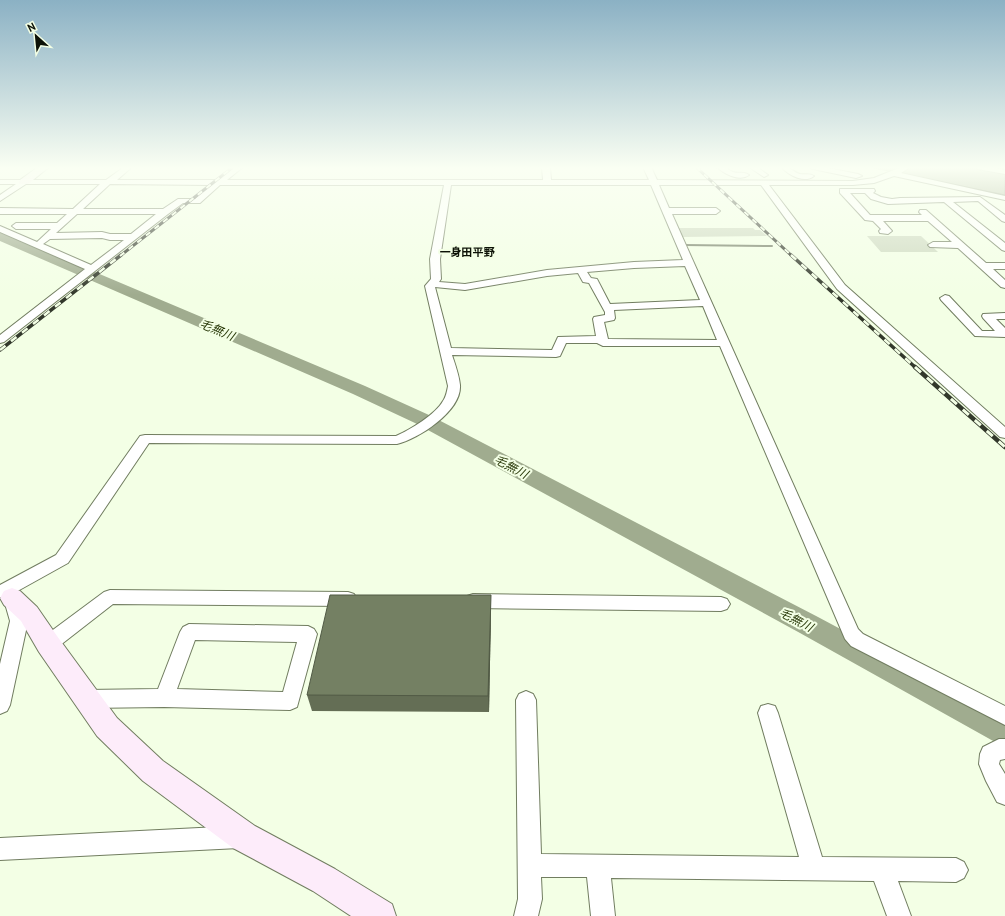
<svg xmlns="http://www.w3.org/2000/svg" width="1005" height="916" font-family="'PT Sans','Noto Sans JP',sans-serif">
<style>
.green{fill:#cedac0}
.water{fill:#a0ac8f;stroke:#747e66}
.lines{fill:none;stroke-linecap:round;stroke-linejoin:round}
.stream{stroke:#747e66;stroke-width:2}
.river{fill:#a0ac8f;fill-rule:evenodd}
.street-casing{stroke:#717d60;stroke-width:2}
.secondary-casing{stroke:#717d60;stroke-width:2}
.street{fill:#fff;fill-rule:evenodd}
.secondary{fill:#fdecfa;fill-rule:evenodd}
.rail-far2-casing{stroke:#32382b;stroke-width:3}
.rail-far1-casing{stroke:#32382b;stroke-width:3.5}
.rail-casing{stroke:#32382b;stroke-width:4.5}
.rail-far2{stroke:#f3ffe5;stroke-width:2;stroke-dasharray:5.5;stroke-linecap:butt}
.rail-far1{stroke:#f3ffe5;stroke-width:2.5;stroke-dasharray:7;stroke-linecap:butt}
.rail{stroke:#f3ffe5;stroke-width:3;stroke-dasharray:8;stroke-linecap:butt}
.wall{fill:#646e55}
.shaded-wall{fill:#515a45}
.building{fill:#748063;stroke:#515a45}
.labels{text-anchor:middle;stroke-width:4;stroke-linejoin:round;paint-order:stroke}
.far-quarter-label{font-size:11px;font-weight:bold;fill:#0c1106;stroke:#f3ffe5}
.water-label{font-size:12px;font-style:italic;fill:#2a3a0a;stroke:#f3ffe5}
</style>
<rect width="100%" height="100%" fill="#f3ffe5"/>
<!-- green -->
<g class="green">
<polygon points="676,228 753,228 755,230 760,230 767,236 680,237"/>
<polygon points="867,236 921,236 938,252 881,252"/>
</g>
<!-- water -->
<polygon class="water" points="869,167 965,167 1005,174 1005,195"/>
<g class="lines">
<!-- stream -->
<polyline class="stream" points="685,245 772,246"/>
<!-- river -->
<polygon class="river" points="0,232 365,386 429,415 818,617 1005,717 1005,746 995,742 800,633 415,423 353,394 0,241"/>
<defs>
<g id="street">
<path d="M124 167H132L117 180H217L235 167H243L227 180H543L542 167H550L551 180H649L643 167H651L657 180 853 181 874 178 901 167H910L901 173 1005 196V200L894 176 874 183 853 185H769L845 285 1005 427V438L1000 437 837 289 761 185H659L669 208H716L720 211 716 214H672L858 629 863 634 1005 706V725L851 646 845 639 720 346H603L597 343H566L560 356 556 357 452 355C455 364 459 375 460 385 462 411 418 439 397 444L149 443 68 563 14 593 19 595 28 621 10 705 7 711 0 714V664L10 621 4 600 6 597H0V585L56 555 140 436 145 435 396 436C410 430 436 414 443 401 446 397 447 391 448 386L425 286 431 279 430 259 444 185H220L200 203H183L168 214 4 342 0 343V335L85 269 0 232V226L37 242 51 229H16L12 226 16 223H57L67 214H0V208L73 209 100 184H26L0 201V195L16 184H0V180H106ZM110 184 210 185 195 199H178L163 209H83ZM451 185H651L683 260 634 262 547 270 465 284 439 282 441 279 440 259ZM77 214H156L131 234H110L102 232 56 233ZM102 238 110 240H124L91 265 43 244 50 239ZM685 266 700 300 610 304 597 279 591 278 587 272 634 268ZM578 273 583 282 589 283 605 312V315L594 317 593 319 596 336 558 337 552 350 451 348 435 287 465 290 547 276ZM703 306 717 340 608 339 604 322 614 320 615 318 614 310Z"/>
<path d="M717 167C725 166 726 169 733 172 738 174 744 171 749 175 740 182 724 174 717 167Z"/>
<polygon points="749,167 757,167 768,175 764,177"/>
<path d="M781 167C792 166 792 172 800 174 806 175 809 173 814 176 804 184 789 175 781 167Z"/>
<polygon points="809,167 823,167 858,174 862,176 856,178 813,169"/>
<polygon points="974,167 989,167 1005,170 1005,174 978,169"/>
<polygon points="840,189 874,189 875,191 873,193 881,197 892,199 900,198 980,197 1005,215 1005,222 1002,221 978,201 953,202 1005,243 1005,251 1002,250 944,202 888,204 871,199 865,193 850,193 870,215 922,215 919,212 920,210 926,210 986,263 1005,263 1005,269 993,269 1005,280 1005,288 1001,287 958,248 930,247 928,245 933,242 952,242 928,221 883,221 892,231 888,234 880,233 879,231 881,229 873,221 865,220 840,193"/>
<polygon points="945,295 949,296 982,331 995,331 983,318 982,316 983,314 1005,313 1005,319 996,319 1005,328 1005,337 975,336 941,300 940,298"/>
<polygon points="110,590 348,592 354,594 357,599 354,604 348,606 113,604 54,650 48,652 42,650 39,644 42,638 104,592"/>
<polygon points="473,594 721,597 727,599 730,604 727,609 721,611 473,608 467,606 464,601 467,596"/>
<path d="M189 624 308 626 314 629 317 634 297 707 290 710 164 707 86 708 79 705 76 699 79 693 86 690 158 689 180 632 183 627ZM195 640 297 642 283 692 177 689Z"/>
<polygon points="526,691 533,694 536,700 541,854 799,857 758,713 761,706 768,704 775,706 778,713 822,857 956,858 964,862 968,870 964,878 956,882 898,881 911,916 887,916 874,881 611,878 615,916 591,916 587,877 541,877 542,899 538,916 514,916 518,899 516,700 519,694"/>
<polygon points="999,739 1005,739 1005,759 1000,760 999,764 1005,774 1005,805 997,802 986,781 979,764 980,754 983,747"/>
<polygon points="239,826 247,829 250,837 247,845 239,848 0,860 0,838"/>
</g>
<g id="secondary">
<polygon points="38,167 49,167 28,184 20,184 19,182 20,180"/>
<polygon points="12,588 20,591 37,607 57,636 117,718 163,761 255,826 335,869 392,904 396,916 351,916 313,891 233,848 143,781 97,736 39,652 21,621 4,605 0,598 4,591"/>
</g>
</defs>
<!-- street casing -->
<use href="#street" class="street-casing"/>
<!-- secondary casing -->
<use href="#secondary" class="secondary-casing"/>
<!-- street -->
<use href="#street" class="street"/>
<!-- secondary -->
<use href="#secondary" class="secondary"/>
<defs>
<g id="rail-far2">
<polyline points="696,167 792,256"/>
<polyline points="120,256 233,167"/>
</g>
<g id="rail-far1">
<polyline points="791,255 916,368"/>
<polyline points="0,350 121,255"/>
</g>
<polyline id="rail" points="915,367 1005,447"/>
</defs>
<!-- rail-far2 casing -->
<use href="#rail-far2" class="rail-far2-casing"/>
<!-- rail-far1 casing -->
<use href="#rail-far1" class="rail-far1-casing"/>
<!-- rail casing -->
<use href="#rail" class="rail-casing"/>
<!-- rail-far2 -->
<use href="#rail-far2" class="rail-far2"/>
<!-- rail-far1 -->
<use href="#rail-far1" class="rail-far1"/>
<!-- rail -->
<use href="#rail" class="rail"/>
</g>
<!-- wall -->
<polygon class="wall" points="491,612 489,712 312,711 307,695"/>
<!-- shaded-wall -->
<polygon class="shaded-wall" points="491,595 491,612 489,712 488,696"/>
<!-- building -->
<polygon class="building" points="330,595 491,595 488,696 307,695"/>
<!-- sky -->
<linearGradient id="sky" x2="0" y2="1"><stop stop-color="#8bb1c4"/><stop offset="0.57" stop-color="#fafff3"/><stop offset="1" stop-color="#fafff3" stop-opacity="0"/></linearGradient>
<rect width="1005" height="295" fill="url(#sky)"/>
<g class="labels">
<!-- far-quarter labels -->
<g class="far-quarter-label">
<text x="467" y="256">一身田平野</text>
</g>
<!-- water labels -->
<g class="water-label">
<text transform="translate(217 330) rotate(23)" y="4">毛無川</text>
<text transform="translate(511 467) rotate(28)" y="4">毛無川</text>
<text transform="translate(796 620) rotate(28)" y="4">毛無川</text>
</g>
</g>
<!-- north arrow -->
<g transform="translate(36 36) rotate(333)" stroke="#f3ffe5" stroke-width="3" paint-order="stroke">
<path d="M0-3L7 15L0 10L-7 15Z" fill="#0c1106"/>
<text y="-6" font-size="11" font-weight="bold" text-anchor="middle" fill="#0c1106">N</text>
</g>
</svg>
